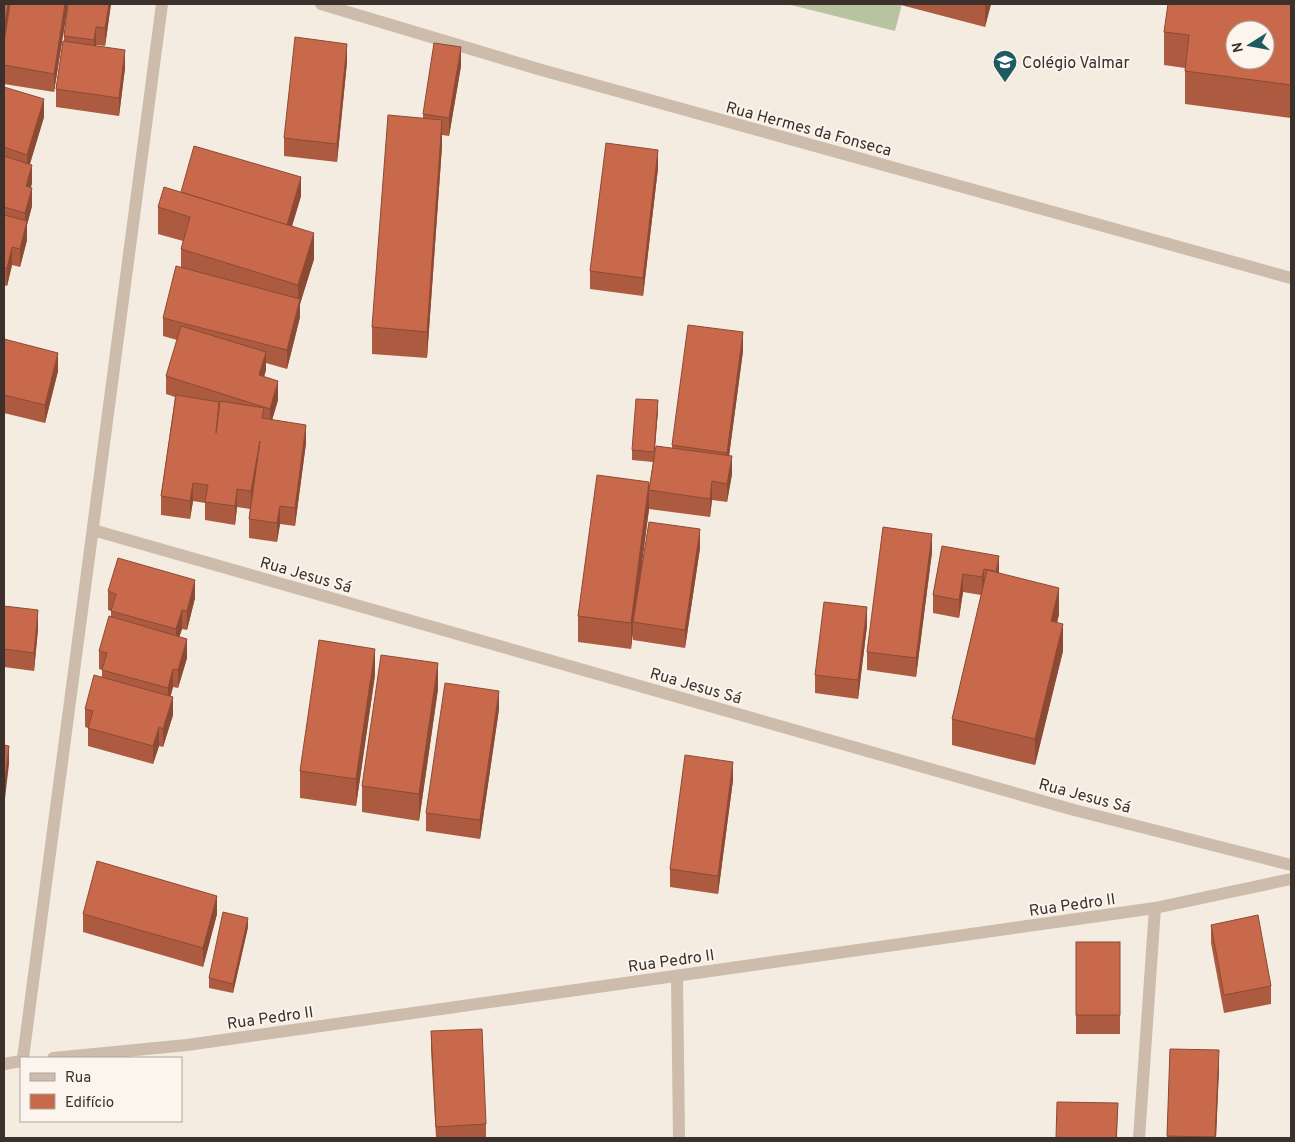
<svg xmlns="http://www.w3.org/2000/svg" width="1295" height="1142" font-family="Overpass,sans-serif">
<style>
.green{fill:#b8c4a0}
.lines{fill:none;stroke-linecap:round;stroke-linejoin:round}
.minor{stroke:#cdbbac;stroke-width:12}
.wall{fill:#ac5a40}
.shaded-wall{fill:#8c4a34}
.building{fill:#c8694b;stroke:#8c4a34;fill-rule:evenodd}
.labels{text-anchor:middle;stroke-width:4;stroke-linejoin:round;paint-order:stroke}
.poi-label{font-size:16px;fill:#3b302b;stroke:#fbf5ee;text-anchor:start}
.street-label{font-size:16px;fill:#3b302b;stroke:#fbf5ee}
</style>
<rect width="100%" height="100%" fill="#f4ebe1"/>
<!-- green -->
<polygon class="green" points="787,4 902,4 895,31"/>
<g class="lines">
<!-- minor -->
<g class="minor">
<polyline points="321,4 538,69 1291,278"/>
<polyline points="93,530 1074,810 1291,865"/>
<polyline points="677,976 679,1138"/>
<polyline points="23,1058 162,4"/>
<polyline points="53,1058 187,1045 1155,908 1291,879"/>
<polyline points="4,1064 21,1061"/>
<polyline points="1139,1138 1155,908"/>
</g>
</g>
<!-- wall -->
<g class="wall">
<polygon points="4,4 68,4 54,92 4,84"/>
<polygon points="68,4 111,4 105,46 96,45 96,46 125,68 119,116 56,107 56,89 64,41 64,36"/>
<polygon points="901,4 991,4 985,27 901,5"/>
<polygon points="1291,4 1291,118 1185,104 1185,68 1164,65 1164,32"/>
<polygon points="347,62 337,162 284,156 284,138"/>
<polygon points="461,66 449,136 442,135 442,146 427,358 372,354 372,327 423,118 423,114"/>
<polygon points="4,87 44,117 30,164 32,183 31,187 32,206 27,225 27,240 20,267 12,265 7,286 4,285"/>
<polygon points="658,168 643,296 590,289 590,271"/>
<polygon points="181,192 301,196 292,226 314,259 300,304 300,317 287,369 266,363 266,370 264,377 278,400 272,420 306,443 295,526 280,524 277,542 249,538 249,519 250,509 237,507 235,525 205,520 205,503 193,501 190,519 161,515 161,496 175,397 166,394 166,376 177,340 163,336 163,318 181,268 181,249 183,241 158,234 158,207"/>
<polygon points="4,339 58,371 45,423 4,413"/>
<polygon points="743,351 729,456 732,474 727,502 712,500 710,517 649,509 642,564 700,548 685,648 633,640 633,632 631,649 578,642 578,616 649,490 653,462 632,460 632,450 658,410 654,454 672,448 672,445"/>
<polygon points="942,546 999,573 1059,614 1057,623 1063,651 1035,765 952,745 952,719 981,595 963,592 959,618 933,613 933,595"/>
<polygon points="932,552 916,677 867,670 867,652"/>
<polygon points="108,591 195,598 187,630 182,629 179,637 187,658 178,688 173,687 170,696 173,715 163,747 159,746 153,764 88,746 88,728 85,727 85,709 102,677 102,670 99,669 99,651 111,617 111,611 108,610"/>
<polygon points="4,606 38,629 34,671 4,667"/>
<polygon points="867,626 858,699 815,693 815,675"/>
<polygon points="375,675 356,806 300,798 300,771"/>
<polygon points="438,689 419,821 362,812 362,786"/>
<polygon points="499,709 480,839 426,831 426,813"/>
<polygon points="733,780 718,894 670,887 670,869"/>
<polygon points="83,914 217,914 203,967 83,932"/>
<polygon points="1211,925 1271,986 1271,1004 1224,1013 1211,943"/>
<polygon points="248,927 233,993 209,988 209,978"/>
<rect x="1076" y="942" width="44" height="92"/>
<polygon points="431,1031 486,1124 486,1138 436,1138 431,1050"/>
<polygon points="1170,1049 1219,1068 1216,1138 1167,1138"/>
</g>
<!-- shaded-wall -->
<g class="shaded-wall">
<polygon points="8,4 11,4 4,46 4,28"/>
<polygon points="65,4 68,4 54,92 54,74"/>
<polygon points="109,4 111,4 105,46 105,28"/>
<polygon points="985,4 991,4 985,27"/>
<polygon points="96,27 96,45 94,58 94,40"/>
<polygon points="347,44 347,62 337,162 337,144"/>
<polygon points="461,47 461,66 449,136 449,118"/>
<polygon points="125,50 125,68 119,116 119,98"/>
<polygon points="44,99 44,117 27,173 27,155"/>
<polygon points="442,120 442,146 427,358 427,332"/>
<polygon points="658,150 658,168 643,296 643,278"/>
<polygon points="32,165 32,183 26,204 26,186"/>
<polygon points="301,177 301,196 286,246 286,228"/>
<polygon points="32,188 32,206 27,225 27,240 20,267 20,249 25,228 25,213"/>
<polygon points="314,233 314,259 300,304 300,317 287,369 287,350 298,307 298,285"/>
<polygon points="12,247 12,265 7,286 7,268"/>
<polygon points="743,332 743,351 727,471 727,453"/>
<polygon points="266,352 266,370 259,393 259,375"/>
<polygon points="58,353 58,371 45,423 45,405"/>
<polygon points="278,381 278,400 270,427 270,409"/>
<polygon points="658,400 658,410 654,462 654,452"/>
<polygon points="306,425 306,443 295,526 295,508"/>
<polygon points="260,441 251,509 251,491"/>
<polygon points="732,456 732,474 727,502 727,484"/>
<polygon points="712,481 712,500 710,517 710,499"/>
<polygon points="649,482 649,509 634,622 633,622 633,632 631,649 631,623"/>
<polygon points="193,483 193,501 190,519 190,501"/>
<polygon points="237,489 237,507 235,525 235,506"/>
<polygon points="280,506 280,524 277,542 277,523"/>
<polygon points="700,529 700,548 685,648 685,630"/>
<polygon points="932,534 932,552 916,677 916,658"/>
<polygon points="999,556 999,574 996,590 996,571"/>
<polygon points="984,569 984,587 982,595 982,577"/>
<polygon points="963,574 963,592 959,618 959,600"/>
<polygon points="195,580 195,598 187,630 187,611"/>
<polygon points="1059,588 1059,614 1051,648 1051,621"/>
<polygon points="867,607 867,626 858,699 858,680"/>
<polygon points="38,610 38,629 34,671 34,653"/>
<polygon points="182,610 182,629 176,647 176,629"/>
<polygon points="1063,624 1063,651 1035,765 1035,739"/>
<polygon points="187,639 187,658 178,688 178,670"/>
<polygon points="375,649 375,675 356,806 356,779"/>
<polygon points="438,663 438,689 419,821 419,794"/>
<polygon points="173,669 173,687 168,707 168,688"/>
<polygon points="499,691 499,709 480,839 480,820"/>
<polygon points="173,697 173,715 163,747 163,729"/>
<polygon points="159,727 159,746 153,764 153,746"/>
<polygon points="9,746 9,764 4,807 4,789"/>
<polygon points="733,762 733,780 718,894 718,876"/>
<polygon points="217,896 217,914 203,967 203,948"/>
<polygon points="248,918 248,927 233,993 233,984"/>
<polygon points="1219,1050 1219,1068 1216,1138 1215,1138"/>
<polygon points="1118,1103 1117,1138 1116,1138"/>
</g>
<!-- building -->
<g class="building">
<polygon points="4,4 8,4 4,28"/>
<polygon points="10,4 65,4 54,74 4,65 4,43"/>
<polygon points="68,4 109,4 105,28 96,27 94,40 64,36"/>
<path d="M1168 4H1291V85L1185 71 1189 35 1164 32ZM1235 30H1265V60H1235Z"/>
<polygon points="295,37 347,44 337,144 284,138"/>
<polygon points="63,41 125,50 119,98 56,89"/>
<polygon points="434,43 461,47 449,118 423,114"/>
<polygon points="4,87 44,99 27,155 4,147"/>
<polygon points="388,115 442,120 427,332 372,327"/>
<polygon points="606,143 658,150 643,278 590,271"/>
<polygon points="194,146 301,177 287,225 181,192"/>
<polygon points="4,156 32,165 26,186 32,188 25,213 4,207"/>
<polygon points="164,187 314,233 298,285 181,249 190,217 158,207"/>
<polygon points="4,215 27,221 20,249 12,247 7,268 4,267"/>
<polygon points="176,266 300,299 287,350 163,318"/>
<polygon points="688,325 743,332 727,453 672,445"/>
<polygon points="181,326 266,352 259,375 278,381 270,409 166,376"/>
<polygon points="4,339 58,353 45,405 4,395"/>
<polygon points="176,395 219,402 216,433 220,401 264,408 262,418 306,425 295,508 280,506 277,523 249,519 260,441 251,491 237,489 235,506 205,502 208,485 193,483 190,501 161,496"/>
<polygon points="636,399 658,400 654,452 632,450"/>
<polygon points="656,446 732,456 727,484 712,481 710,499 649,490"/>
<polygon points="597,475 649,482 631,623 578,616"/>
<polygon points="649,522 700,529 685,630 633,622"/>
<polygon points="883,527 932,534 916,658 867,652"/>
<polygon points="942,546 999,556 996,571 984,569 982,577 963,574 959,600 933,595"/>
<polygon points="118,558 195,580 187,611 182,610 176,629 111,611 116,594 108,591"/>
<polygon points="987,570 1059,588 1051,621 1063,624 1035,739 952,719"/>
<polygon points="824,602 867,607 858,680 815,675"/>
<polygon points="4,606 38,610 34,653 4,649"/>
<polygon points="109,616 187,639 178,670 173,669 168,688 102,670 107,653 99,651"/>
<polygon points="319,640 375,649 356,779 300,771"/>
<polygon points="381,655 438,663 419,794 362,786"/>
<polygon points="94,675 173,697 163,729 159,727 153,746 88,728 93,711 85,709"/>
<polygon points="445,683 499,691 480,820 426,813"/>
<polygon points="4,745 9,746 4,789"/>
<polygon points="685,755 733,762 718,876 670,869"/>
<polygon points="97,861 217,896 203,948 83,914"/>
<polygon points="223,912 248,918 233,984 209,978"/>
<polygon points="1258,915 1271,986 1224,995 1211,925"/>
<rect x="1076" y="942" width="44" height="73"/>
<polygon points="482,1029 486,1124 436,1127 431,1031"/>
<polygon points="1170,1049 1219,1050 1215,1137 1167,1136"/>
<polygon points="1057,1102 1118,1103 1116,1138 1056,1138"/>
</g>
<!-- icons -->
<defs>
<symbol id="school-pin" viewBox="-11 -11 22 30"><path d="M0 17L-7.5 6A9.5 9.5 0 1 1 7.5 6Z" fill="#1f5a5e" stroke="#fbf5ee"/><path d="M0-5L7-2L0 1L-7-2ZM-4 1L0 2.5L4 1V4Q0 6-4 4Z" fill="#fff"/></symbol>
</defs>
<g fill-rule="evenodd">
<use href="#school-pin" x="991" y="48" width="28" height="38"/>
</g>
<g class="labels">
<!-- poi labels -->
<g class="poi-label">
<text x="1022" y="68">Colégio Valmar</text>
</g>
<!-- street labels -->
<g class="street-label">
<text transform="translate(809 128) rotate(15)" y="6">Rua Hermes da Fonseca</text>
<text transform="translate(306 574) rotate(16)" y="6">Rua Jesus Sá</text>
<text transform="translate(696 685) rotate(16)" y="6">Rua Jesus Sá</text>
<text transform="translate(1085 795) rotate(15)" y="6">Rua Jesus Sá</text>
<text transform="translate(1072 904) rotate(-8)" y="6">Rua Pedro II</text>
<text transform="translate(671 960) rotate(-8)" y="6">Rua Pedro II</text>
<text transform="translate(270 1017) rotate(-8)" y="6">Rua Pedro II</text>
</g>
</g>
<!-- border -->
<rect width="1295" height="1142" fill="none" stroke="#3b302b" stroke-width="10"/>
<!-- legend -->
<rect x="20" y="1057" width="162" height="65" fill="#fbf5ee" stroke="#aea6a0"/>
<rect x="30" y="1073" width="25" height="8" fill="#cdbbac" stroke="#aea6a0"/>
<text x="65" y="1082" font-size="15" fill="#3b302b">Rua</text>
<rect x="30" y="1094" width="25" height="15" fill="#c8694b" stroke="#aea6a0"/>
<text x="65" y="1107" font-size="15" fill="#3b302b">Edifício</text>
<!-- north arrow -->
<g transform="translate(1250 45) rotate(259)"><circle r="24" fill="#fbf5ee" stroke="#aea6a0"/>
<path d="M0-4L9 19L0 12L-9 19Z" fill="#1f5a5e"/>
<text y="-8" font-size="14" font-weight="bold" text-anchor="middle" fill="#3b302b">N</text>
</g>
</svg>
